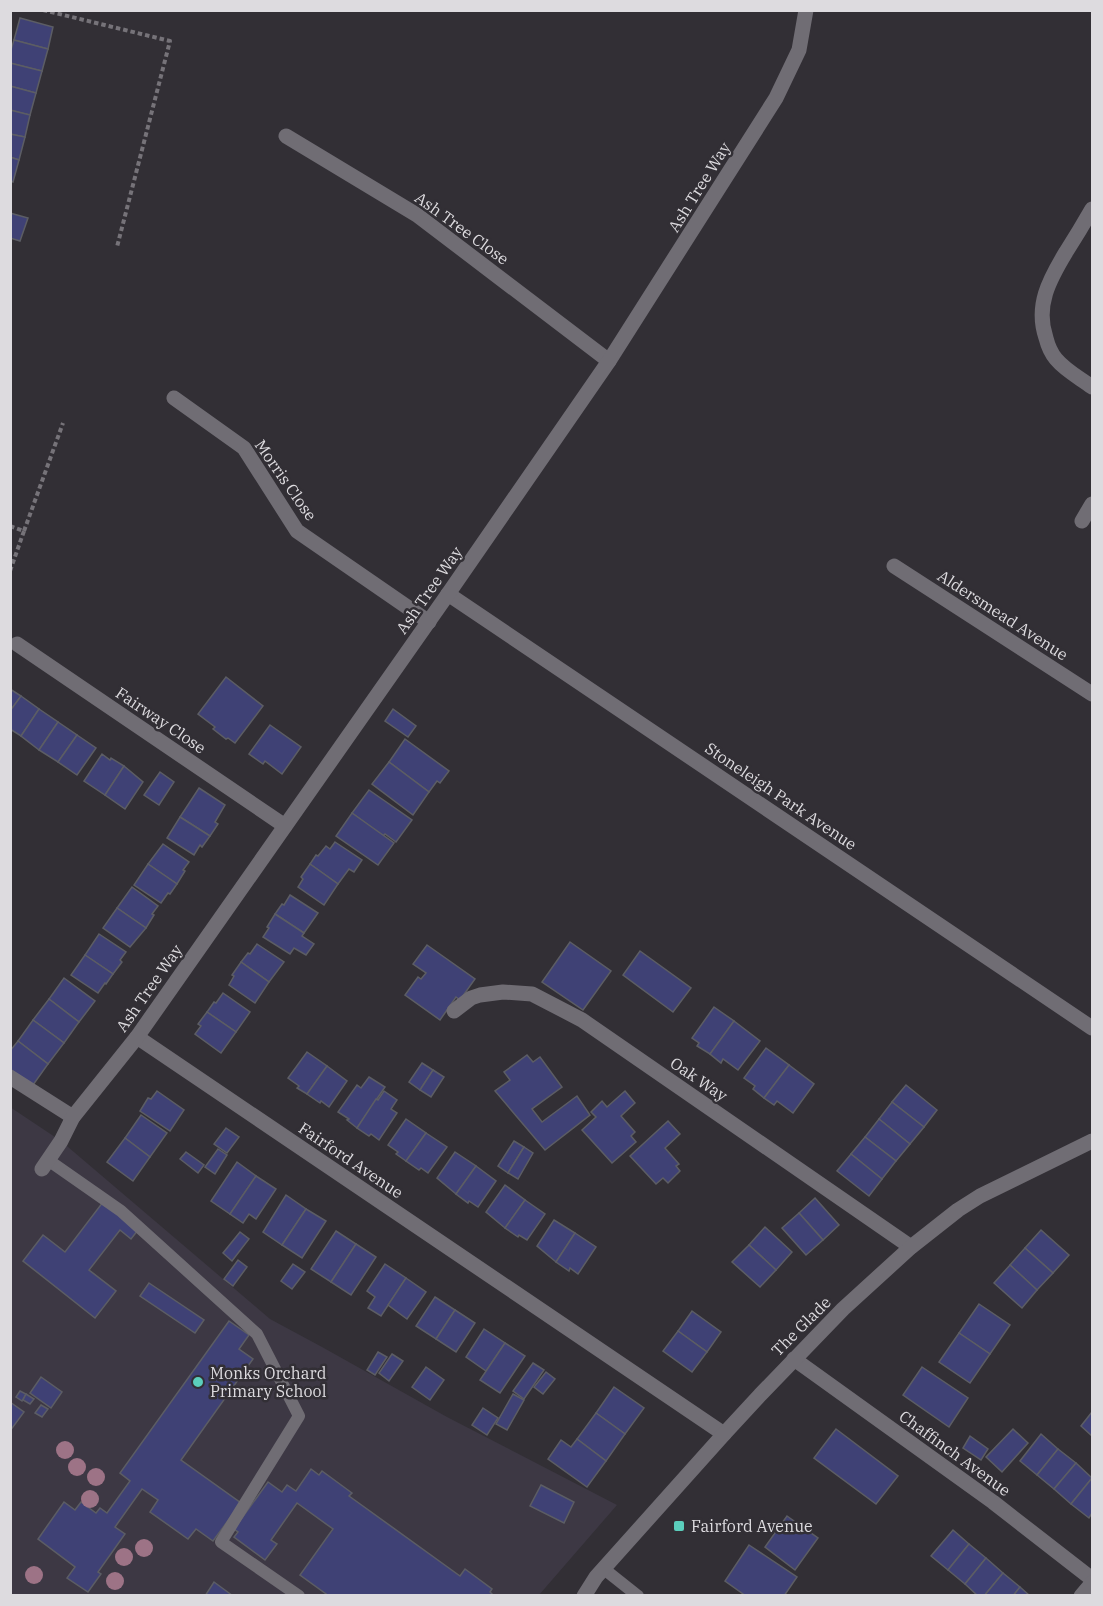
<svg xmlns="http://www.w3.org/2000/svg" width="1103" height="1606" font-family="'IBM Plex Serif',serif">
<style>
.built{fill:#3d3844}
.building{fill:#3f4175;stroke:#5c5d64;stroke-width:1.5}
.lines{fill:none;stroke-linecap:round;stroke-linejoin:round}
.path{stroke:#767379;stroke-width:4;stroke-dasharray:4.5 3;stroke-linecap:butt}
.lane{stroke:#706d74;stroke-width:12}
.street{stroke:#706d74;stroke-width:15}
.secondary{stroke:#706d74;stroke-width:15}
.tree{fill:#9d7386}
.poi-dot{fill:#5bcebc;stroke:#322f35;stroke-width:2}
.labels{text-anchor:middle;stroke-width:5;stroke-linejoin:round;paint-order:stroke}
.street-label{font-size:16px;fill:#dddbdf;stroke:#322f35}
.poi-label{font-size:16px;fill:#dddbdf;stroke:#322f35;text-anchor:start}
</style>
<rect width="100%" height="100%" fill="#322f35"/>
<!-- built -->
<polygon class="built" points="10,1107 61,1141 270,1319 322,1347 447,1417 617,1505 539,1595 11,1595"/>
<!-- building -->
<g class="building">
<polygon points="20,18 53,27 48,49 14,40"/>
<polygon points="14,40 48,49 42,71 10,63 10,53"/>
<polygon points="10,63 42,71 36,93 10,86"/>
<polygon points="10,86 36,93 30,115 10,110"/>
<polygon points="10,110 30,115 25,137 10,134"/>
<polygon points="10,134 25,137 19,160 10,157"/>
<polygon points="10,157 19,160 13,182 10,181"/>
<polygon points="10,213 28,218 20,241 10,238"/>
<polygon points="226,677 263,706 235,743 228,738 226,739 213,729 215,727 198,714"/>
<polygon points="10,689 21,696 10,711"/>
<polygon points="21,696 39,709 21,736 10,729 10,711"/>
<polygon points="39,709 58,722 39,750 21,736"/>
<polygon points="393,709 416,726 408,737 385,721"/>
<polygon points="58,722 77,735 58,762 39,750"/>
<polygon points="270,725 301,747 282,774 265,761 263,764 249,754"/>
<polygon points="77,735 96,748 77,775 58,762"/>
<polygon points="405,739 449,771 440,783 437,781 429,792 389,762"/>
<polygon points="102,754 110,760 111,758 124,766 105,795 84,781"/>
<polygon points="389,762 429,792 413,815 372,784"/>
<polygon points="124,766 143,782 125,809 105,795"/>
<polygon points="160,772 174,782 159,805 144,795"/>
<polygon points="199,788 225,805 215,822 218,824 210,836 180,817"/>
<polygon points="369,790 412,820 396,842 385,834 383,836 352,813"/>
<polygon points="352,813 394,843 378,865 336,836"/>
<polygon points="180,817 210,836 202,847 200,845 194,855 167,838"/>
<polygon points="335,842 362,860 354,872 349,869 338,884 310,864 316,855 318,856 326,846 330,849"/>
<polygon points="163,844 189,862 183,870 185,871 177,884 148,864"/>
<polygon points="148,864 177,884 170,894 168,893 161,903 134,885"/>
<polygon points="310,864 338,884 324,905 298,887 303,879 301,877"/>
<polygon points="132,887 158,906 152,914 154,915 146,928 117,908"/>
<polygon points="290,895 318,913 304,933 275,914 282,904 284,905"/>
<polygon points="117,908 146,928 130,947 103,928"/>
<polygon points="275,914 304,933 302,936 314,944 306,955 294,948 290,954 263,937 269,928 267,927"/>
<polygon points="99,934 126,952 120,960 122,962 113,974 85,955"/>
<polygon points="570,942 611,971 583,1010 542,982"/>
<polygon points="257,944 284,962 269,982 241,962 248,953 250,954"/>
<polygon points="427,945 475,979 460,1000 456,997 440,1020 405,995 418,977 421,979 426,973 413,964"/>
<polygon points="640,951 691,988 673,1012 623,975"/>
<polygon points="85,955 113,974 106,984 105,983 98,993 71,975"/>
<polygon points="241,962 269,982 255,1003 229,985 234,976 232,975"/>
<polygon points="64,978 95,1001 79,1022 49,999"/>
<polygon points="223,993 250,1012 236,1032 207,1012 214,1002 216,1003"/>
<polygon points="49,999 79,1022 64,1043 33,1020"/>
<polygon points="714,1007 734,1021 710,1054 697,1046 699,1043 692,1038"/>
<polygon points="207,1012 236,1032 221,1053 195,1034 201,1026 198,1024"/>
<polygon points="33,1020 64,1043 48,1064 18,1041"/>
<polygon points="734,1021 760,1041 738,1070 723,1059 721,1063 710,1054"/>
<polygon points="18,1041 48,1064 33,1085 10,1069 10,1051"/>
<polygon points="766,1048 789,1065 764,1098 753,1089 755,1086 744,1078"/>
<polygon points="307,1052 327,1066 307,1094 297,1088 299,1086 288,1078"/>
<polygon points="527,1055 533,1062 540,1057 562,1087 532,1109 542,1122 577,1096 590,1115 545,1150 495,1091 510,1080 504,1072"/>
<polygon points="422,1063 433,1070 420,1090 409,1082"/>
<polygon points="789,1065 814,1084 793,1113 777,1101 774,1105 764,1098"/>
<polygon points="327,1066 347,1081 329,1107 321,1101 320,1103 307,1094"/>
<polygon points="433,1070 444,1077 431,1097 420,1090"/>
<polygon points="369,1077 385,1087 357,1128 347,1120 349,1119 338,1112 357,1085 361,1088"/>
<polygon points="906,1085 937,1110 924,1127 892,1102"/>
<polygon points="157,1091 184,1110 170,1131 140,1111 148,1098 151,1099"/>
<polygon points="384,1091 397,1100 391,1109 397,1113 379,1140 371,1134 369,1136 357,1128 376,1099 378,1100"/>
<polygon points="625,1091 635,1103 621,1116 635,1132 631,1136 636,1142 612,1163 582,1130 596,1117 591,1112 602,1101 607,1107"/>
<polygon points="892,1102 924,1127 910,1144 879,1119"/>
<polygon points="141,1115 167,1133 150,1157 125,1138"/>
<polygon points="406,1119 426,1133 406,1161 396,1154 398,1152 388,1145"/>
<polygon points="879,1119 910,1144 896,1161 865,1137"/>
<polygon points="668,1121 680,1134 665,1148 679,1164 676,1166 680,1171 668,1183 663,1178 656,1184 630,1156"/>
<polygon points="226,1128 239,1137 227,1153 214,1144"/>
<polygon points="426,1133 447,1147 428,1173 421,1168 419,1170 406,1161"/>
<polygon points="865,1137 896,1161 882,1179 851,1154"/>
<polygon points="125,1138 150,1157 133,1181 107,1162"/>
<polygon points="514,1141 524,1147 508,1173 498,1166"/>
<polygon points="524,1147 533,1153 518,1179 508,1173"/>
<polygon points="218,1149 227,1155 215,1174 205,1167"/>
<polygon points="186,1152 204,1165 198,1173 180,1159"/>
<polygon points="455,1152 476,1166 456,1194 437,1178"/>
<polygon points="851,1154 882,1179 869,1196 837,1171"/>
<polygon points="237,1162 256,1176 230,1214 211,1201"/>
<polygon points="476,1166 496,1181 478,1207 469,1201 468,1203 456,1194"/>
<polygon points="256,1176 276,1189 256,1219 249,1214 243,1223 230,1214"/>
<polygon points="505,1185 525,1200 505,1228 486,1212"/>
<polygon points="286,1195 306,1209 282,1245 263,1232"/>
<polygon points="815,1198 839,1225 823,1240 799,1213"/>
<polygon points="525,1200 545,1214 527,1240 519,1235 518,1237 505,1228"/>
<polygon points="103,1202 138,1230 131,1239 120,1230 89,1270 116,1291 95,1318 23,1261 43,1235 65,1252"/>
<polygon points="306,1209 326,1221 302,1258 282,1245"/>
<polygon points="799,1213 823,1240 806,1255 782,1228"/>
<polygon points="554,1220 575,1233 556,1262 537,1246"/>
<polygon points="765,1227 792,1252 776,1270 749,1245"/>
<polygon points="1041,1230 1069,1255 1053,1273 1025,1248"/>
<polygon points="336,1231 356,1244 331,1282 311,1269"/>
<polygon points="240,1232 249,1239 232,1261 223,1253"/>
<polygon points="575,1233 596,1247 578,1274 570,1268 569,1271 556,1262"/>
<polygon points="356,1244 376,1257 351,1295 331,1282"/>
<polygon points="749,1245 776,1270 760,1287 732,1262"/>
<polygon points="1025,1248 1053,1273 1037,1290 1010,1265"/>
<polygon points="238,1260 247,1267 233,1286 224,1279"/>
<polygon points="293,1264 305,1272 292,1289 281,1281"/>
<polygon points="385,1264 406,1278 381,1316 368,1308 375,1297 367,1291"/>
<polygon points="1010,1265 1037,1290 1022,1308 994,1283"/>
<polygon points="406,1278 426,1292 407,1319 388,1305"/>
<polygon points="149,1283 204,1320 195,1333 140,1296"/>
<polygon points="435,1297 455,1310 436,1339 416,1326"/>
<polygon points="979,1304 1010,1325 990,1354 959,1333"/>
<polygon points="455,1310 475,1323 456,1352 436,1339"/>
<polygon points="692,1311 721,1332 707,1352 678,1331"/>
<polygon points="229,1321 249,1335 239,1349 253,1359 181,1460 241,1503 213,1541 196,1529 188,1539 150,1512 158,1500 142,1489 115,1527 125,1534 98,1572 101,1574 88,1592 67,1578 75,1567 38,1539 64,1502 75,1510 81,1502 96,1513 100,1508 107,1513 130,1481 120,1473"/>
<polygon points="484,1329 505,1343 486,1371 466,1357"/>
<polygon points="678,1331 707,1352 692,1372 663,1351"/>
<polygon points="959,1333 990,1354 970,1383 939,1362"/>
<polygon points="505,1343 525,1356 500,1393 480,1380"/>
<polygon points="378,1352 387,1357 375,1375 367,1370"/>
<polygon points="392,1354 403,1361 389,1381 379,1373"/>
<polygon points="533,1363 544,1370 524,1399 513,1391"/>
<polygon points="426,1367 444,1380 430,1400 412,1387"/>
<polygon points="922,1367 968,1398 949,1427 903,1395"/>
<polygon points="546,1372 555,1379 543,1394 534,1387"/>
<polygon points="41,1377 62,1392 51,1408 30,1393"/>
<polygon points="614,1387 644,1408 625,1434 596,1413"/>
<polygon points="20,1391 26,1394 22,1401 16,1397"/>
<polygon points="26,1394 34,1399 30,1404 23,1400"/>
<polygon points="513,1394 524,1400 507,1430 496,1424"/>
<polygon points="10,1402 24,1412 10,1431"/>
<polygon points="41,1405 48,1409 42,1417 35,1413"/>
<polygon points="483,1408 498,1418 487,1435 472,1425"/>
<polygon points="1092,1412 1092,1436 1081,1426"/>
<polygon points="596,1413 625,1434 606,1461 577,1439"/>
<polygon points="836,1429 898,1476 876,1504 814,1458"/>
<polygon points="1013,1429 1028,1443 1002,1472 986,1457"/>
<polygon points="1041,1434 1058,1449 1037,1475 1020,1461"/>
<polygon points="970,1436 988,1449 981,1460 963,1448"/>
<polygon points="577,1439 606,1461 587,1487 548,1459 561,1440 571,1447"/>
<polygon points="1058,1449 1076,1463 1054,1489 1037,1475"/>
<polygon points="1076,1463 1092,1478 1071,1504 1054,1489"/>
<polygon points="311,1469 319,1475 322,1471 352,1493 349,1496 460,1576 465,1569 492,1589 490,1592 494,1596 329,1596 300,1575 333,1529 297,1503 271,1540 277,1544 265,1560 234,1537 238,1532 234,1529 268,1482 282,1492 287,1485 296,1491"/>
<polygon points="1092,1478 1092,1513 1089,1518 1071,1504"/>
<polygon points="541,1485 574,1502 564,1523 530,1506"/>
<polygon points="787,1516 818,1538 795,1570 765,1547"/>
<polygon points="953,1530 969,1544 948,1570 931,1556"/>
<polygon points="969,1544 986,1558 965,1584 948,1570"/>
<polygon points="749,1545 797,1577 784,1596 746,1596 725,1581"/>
<polygon points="986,1558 1003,1573 984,1596 978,1596 965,1584"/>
<polygon points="1003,1573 1020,1587 1013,1596 984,1596"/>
<polygon points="214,1582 233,1596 205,1596"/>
<polygon points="1020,1587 1030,1596 1013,1596"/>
</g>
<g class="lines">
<!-- path -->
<g class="path">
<polyline points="43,10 170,41 117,247"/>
<polyline points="10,526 24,531 10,571"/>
<polyline points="24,531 63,423"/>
</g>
<!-- lane -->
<g class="lane">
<polyline points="48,1160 121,1211 257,1334 299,1416 221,1542 299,1596"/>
<polyline points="604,1569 638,1596"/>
</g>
<!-- street -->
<g class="street">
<polyline points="286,136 417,215 609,361"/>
<path d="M1092 209C1084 223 1075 238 1066 252 1049 280 1035 306 1046 338 1048 346 1051 353 1056 359 1066 371 1080 378 1092 387"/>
<polyline points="174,398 244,448 297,531 429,622"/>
<polyline points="1082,521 1092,504"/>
<polyline points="894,566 1092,694"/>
<polyline points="448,594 1092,1028"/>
<polyline points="17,644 285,826"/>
<polyline points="454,1011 471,998 480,995 503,992 532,994 582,1020 911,1247"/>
<polyline points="137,1037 724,1434"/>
<polyline points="10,1077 73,1117"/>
<polyline points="42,1169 61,1141 73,1117 137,1037 448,594 609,361 776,98 799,50 806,10"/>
<polyline points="794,1359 993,1502 1092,1579"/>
<polyline points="1081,1596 1092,1583"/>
</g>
<!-- secondary -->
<polyline class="secondary" points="584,1596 596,1577 724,1434 760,1395 843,1309 911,1247 958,1210 980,1196 1092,1141"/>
</g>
<!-- trees -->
<g class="tree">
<circle cx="65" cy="1450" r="9"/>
<circle cx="77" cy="1467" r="9"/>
<circle cx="96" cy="1477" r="9"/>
<circle cx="90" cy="1499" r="9"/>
<circle cx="144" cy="1548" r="9"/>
<circle cx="124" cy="1557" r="9"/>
<circle cx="34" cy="1575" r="9"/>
<circle cx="115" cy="1581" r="9"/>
</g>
<!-- markers -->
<g class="poi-dot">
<circle cx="198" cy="1382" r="6"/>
<rect x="673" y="1520" width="12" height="12" rx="3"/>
</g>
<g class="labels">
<!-- street labels -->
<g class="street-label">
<text transform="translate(699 187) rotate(-58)" y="6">Ash Tree Way</text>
<text transform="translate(462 228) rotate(36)" y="6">Ash Tree Close</text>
<text transform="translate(286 480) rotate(55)" y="6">Morris Close</text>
<text transform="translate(429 590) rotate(-55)" y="6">Ash Tree Way</text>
<text transform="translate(1003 615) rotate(33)" y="6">Aldersmead Avenue</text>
<text transform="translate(161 720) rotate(34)" y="6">Fairway Close</text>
<text transform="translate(781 796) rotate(34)" y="6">Stoneleigh Park Avenue</text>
<text transform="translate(149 988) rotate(-55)" y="6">Ash Tree Way</text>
<text transform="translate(699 1079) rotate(34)" y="6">Oak Way</text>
<text transform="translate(351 1160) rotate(34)" y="6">Fairford Avenue</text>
<text transform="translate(801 1326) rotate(-45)" y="6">The Glade</text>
<text transform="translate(955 1453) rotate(36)" y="6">Chaffinch Avenue</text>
</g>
<!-- poi labels -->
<g class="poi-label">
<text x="210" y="1379">Monks Orchard<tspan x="210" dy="18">Primary School</tspan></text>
<text x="691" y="1532">Fairford Avenue</text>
</g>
</g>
<!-- border -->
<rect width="1103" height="1606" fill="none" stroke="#dddbdf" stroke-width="24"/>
</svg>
